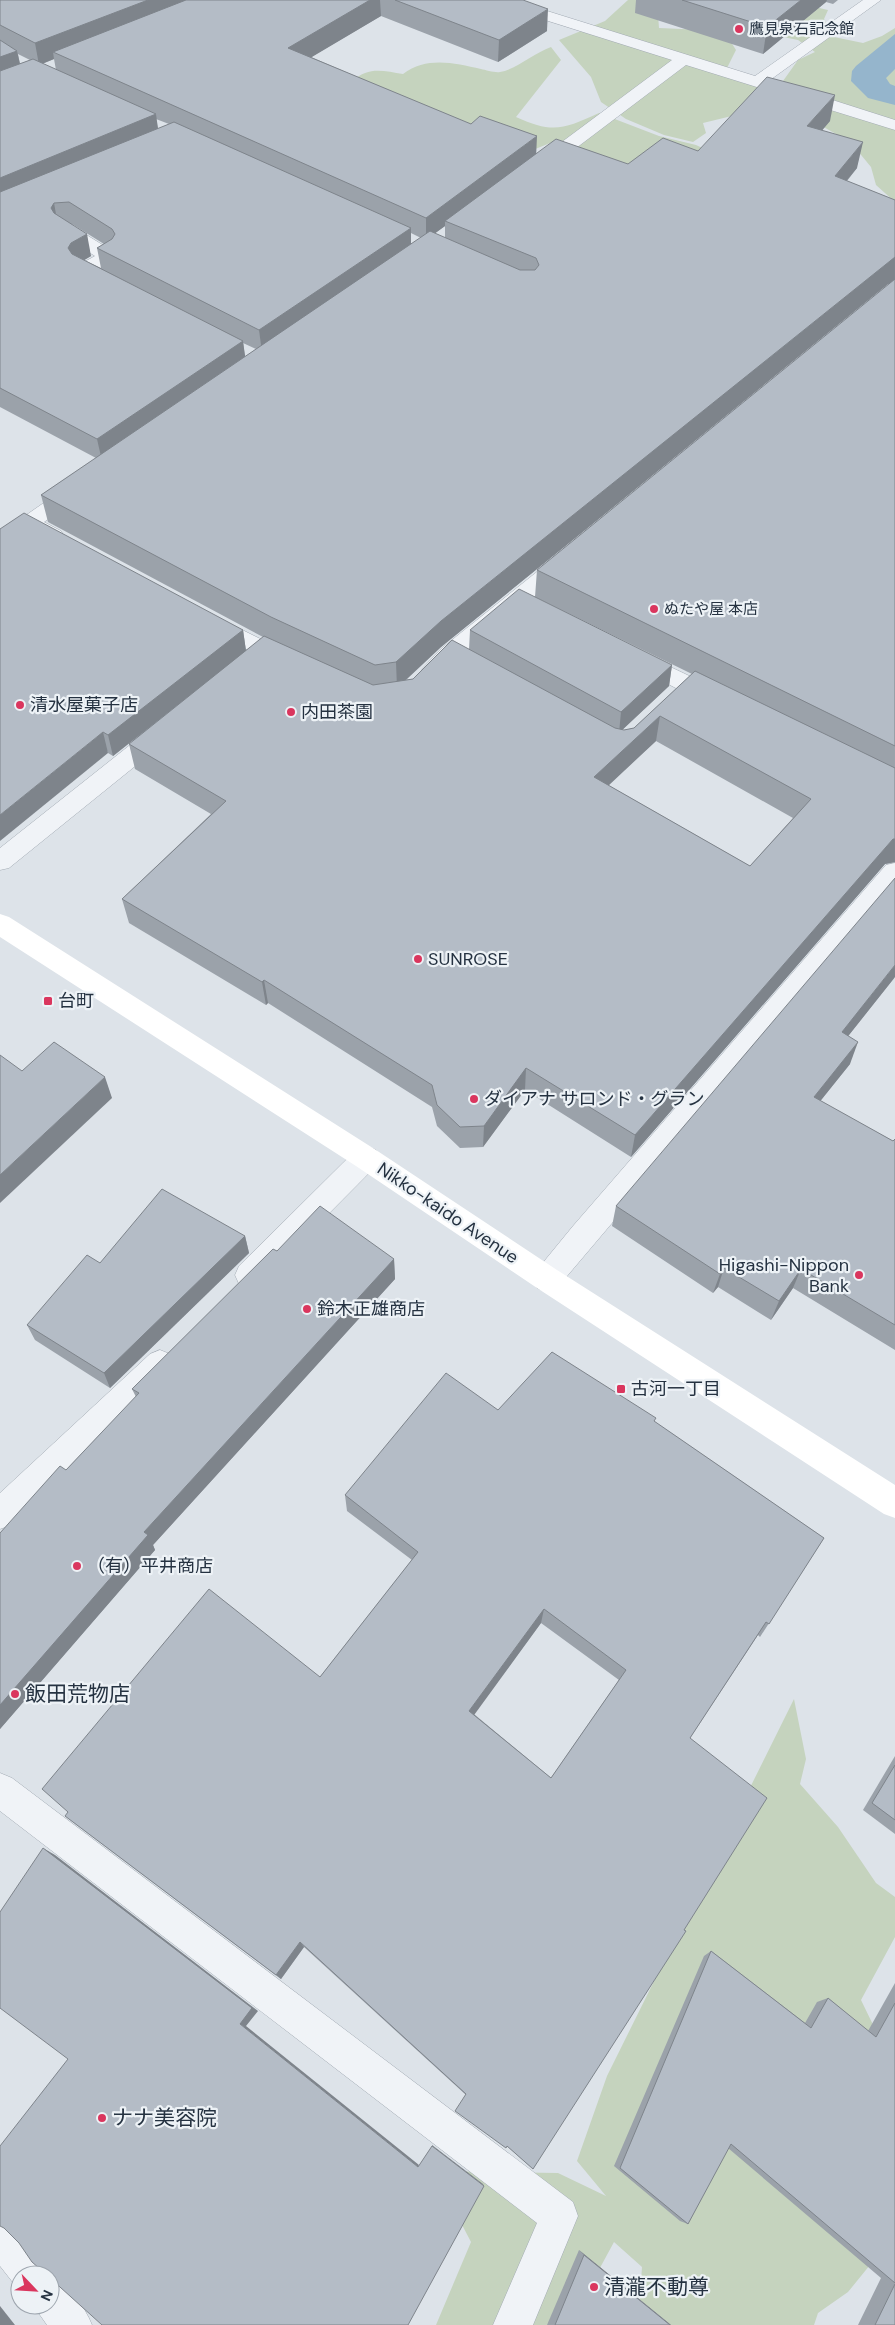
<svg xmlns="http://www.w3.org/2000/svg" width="895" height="2325" font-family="'DM Sans','Noto Sans JP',sans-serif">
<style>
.green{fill:#c5d3be}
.water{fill:#95b5cc}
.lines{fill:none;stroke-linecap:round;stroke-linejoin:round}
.service-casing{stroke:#a2aab3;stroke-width:1}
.minor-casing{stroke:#a2aab3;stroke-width:1}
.service{fill:#f0f3f7;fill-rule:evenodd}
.minor{fill:#f0f3f7;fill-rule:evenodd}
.secondary{fill:#fff;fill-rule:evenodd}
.wall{fill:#9ba2aa;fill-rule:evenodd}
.shaded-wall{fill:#7e848b}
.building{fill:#b4bcc6;stroke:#7e848b;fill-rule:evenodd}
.poi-dot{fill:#da365e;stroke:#edf2f6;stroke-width:2}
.labels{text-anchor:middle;stroke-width:4.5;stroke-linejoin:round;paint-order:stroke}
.far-poi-label{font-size:15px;fill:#253241;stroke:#edf2f6;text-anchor:start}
.poi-label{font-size:18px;fill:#253241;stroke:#edf2f6;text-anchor:start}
.street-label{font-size:18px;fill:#253241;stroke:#edf2f6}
.near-poi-label{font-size:21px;fill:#253241;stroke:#edf2f6;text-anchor:start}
</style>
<rect width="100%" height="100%" fill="#dde3e9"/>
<!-- green -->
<g class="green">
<polygon points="628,0 673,0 658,15 659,28 704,30 727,36 736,50 727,68 759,87 744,113 703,123 706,133 693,142 664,135 626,119 601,102 591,77 559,40 605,21"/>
<polygon points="793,2 828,10 824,19 834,37 863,43 882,36 895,28 895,202 876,185 871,167 857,150 836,134 804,116 783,81 798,60 815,52 798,40 783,37"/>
<path d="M551 47 561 60 516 117C553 134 564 129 599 113L659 136 696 145 726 159 785 219 555 141 528 152 353 81C368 66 384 71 403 74 427 56 454 63 481 69 486 70 495 73 500 72 515 70 534 53 551 47Z"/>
<polygon points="794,1699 806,1759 800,1784 838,1827 876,1883 895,1897 895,1937 861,2000 895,2070 883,2249 848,2292 818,2313 814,2325 638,2325 642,2267 614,2242 569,2325 436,2325 471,2242 448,2198 427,2171 558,2173 606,2196 577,2161 607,2076"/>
</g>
<!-- water -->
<polygon class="water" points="895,34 895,69 886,78 890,84 895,86 895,105 868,98 851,81 852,71 856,66"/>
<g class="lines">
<defs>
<path id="service" d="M66 225 72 226 114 252 117 256 114 260 97 270 111 277 114 281 111 285C100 288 81 280 74 270L77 266 95 256 60 234 57 230 60 226Z"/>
<g id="minor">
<polygon points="488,0 512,0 755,76 863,0 881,0 770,80 895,120 895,130 686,65 547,170 535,170 532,166 535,162 672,60 491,3"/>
<path d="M75 484 82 486 85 491 82 496 44 522 61 531 64 536 61 541C49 544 26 534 19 523L22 518 68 486Z"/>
<polygon points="565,553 572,555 576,560 572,565 441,675 433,677 425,675 422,669 442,648 558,555"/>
<polygon points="210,614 295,656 298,661 295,666 287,669 279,666 202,626 199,621 202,616"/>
<polygon points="637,651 725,693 728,699 725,705 717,707 709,705 629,664 626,659 629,654"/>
<polygon points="162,724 170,726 174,732 170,738 9,868 0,870 0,848 154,726"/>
<polygon points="895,863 895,889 557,1288 547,1292 537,1288 533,1279 537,1270 573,1226 886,865"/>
<polygon points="366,1146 376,1150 380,1158 376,1166 259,1284 249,1288 239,1284 235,1275 239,1266 356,1150"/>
<polygon points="160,1350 170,1354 175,1364 170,1374 11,1525 0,1529 0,1493 150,1354"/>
<polygon points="0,1773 12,1778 573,2202 578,2216 533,2325 493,2325 537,2223 0,1811"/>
<path d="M0 2216C23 2225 42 2252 52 2275L50 2278C70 2287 84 2305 92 2325H47L33 2305H50V2275H20V2290L18 2289 0 2266Z"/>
</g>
</defs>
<!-- service casing -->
<use href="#service" class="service-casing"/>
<!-- minor casing -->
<use href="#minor" class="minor-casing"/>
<!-- service -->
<use href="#service" class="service"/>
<!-- minor -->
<use href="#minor" class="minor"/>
<!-- secondary -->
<polygon class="secondary" points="0,914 9,917 376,1150 557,1270 895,1485 895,1518 884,1514 537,1288 356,1166 0,937"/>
</g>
<!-- wall -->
<g class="wall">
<path d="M0 0H523L547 31 498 62 381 16 311 57 536 154 628 164 698 151 830 121 822 130 857 168 847 181 895 200V862L885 864 631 1157 525 1090 483 1147 460 1148 437 1126 432 1107 268 1003 266 1005 129 923 122 899 211 814 135 769 129 744 143 732 113 756 108 753 0 529 243 630 246 651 263 637 48 522 41 495 96 458 0 407ZM18 54 30 60 20 64ZM54 59 56 70 42 64ZM156 119 169 124 158 129ZM72 224 104 244 97 248 101 268 84 260 91 256ZM445 226V238L435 233ZM411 233 421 238 411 244ZM890 283 537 570 535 597 692 674 634 728 624 730H622L669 686 672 665 470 630 469 650 413 679 406 680 441 647 888 284ZM243 343 256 349 245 357ZM656 741 793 818 750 866 608 785Z"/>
<polygon points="636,0 838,0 833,4 826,2 763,54 635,13"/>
<polygon points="895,977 848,1036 850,1064 820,1101 893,1141 895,1139 895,1350 793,1288 771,1320 718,1287 713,1293 612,1226 616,1206"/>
<polygon points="245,1236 249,1253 110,1388 35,1340 27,1325 100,1263"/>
<polygon points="277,1251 394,1259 395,1279 153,1545 155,1550 0,1729 0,1533 66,1470 136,1397 132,1389"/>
<path d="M498 1410 655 1422 824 1538 760 1637 758 1635 690 1738 533 2169 507 2146 466 2095 304 1947 281 1979 65 1816 320 1677 412 1560 347 1511 345 1495ZM541 1623 619 1680 551 1778 474 1714Z"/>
<polygon points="895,1756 895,1834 863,1810"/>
<polygon points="711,1951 805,2023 817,2002 828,1998 868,2031 895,1983 895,2325 858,2325 881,2278 728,2148 688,2224 680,2221 614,2166 704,1956"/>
<polygon points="579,2250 671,2325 547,2325"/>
</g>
<!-- shaded-wall -->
<g class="shaded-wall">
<polygon points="148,0 207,0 53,52 54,59 39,65 35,43"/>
<polygon points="370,0 380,0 381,16 290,70 288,48"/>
<polygon points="801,0 827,0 826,2 763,54 767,27"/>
<polygon points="548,9 547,31 498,62 499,40"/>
<polygon points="17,51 22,73 0,80 0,57"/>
<polygon points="835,95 830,121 803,153 807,126"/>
<polygon points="156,114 159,136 0,202 0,178"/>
<polygon points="537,136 536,158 445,221 445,226 426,240 426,218"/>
<polygon points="863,142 857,168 829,202 835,176"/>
<polygon points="54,203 58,225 51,208"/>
<polygon points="411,228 411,250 262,352 259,330"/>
<polygon points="87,234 91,256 76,265 68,248 71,243"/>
<polygon points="895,257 895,282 888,284 441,647 397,688 396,662 441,621"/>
<polygon points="243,341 246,363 102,461 97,439"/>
<polygon points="243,630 246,651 113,756 108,735"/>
<polygon points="672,665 669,686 619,733 621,712"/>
<polygon points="660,716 656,741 591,802 594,777"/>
<polygon points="103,732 108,753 0,841 0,815"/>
<polygon points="893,839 895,839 895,862 885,864 631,1157 635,1135"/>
<polygon points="895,965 895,977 834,1054 842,1032"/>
<polygon points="264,980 268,1003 266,1005 262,982"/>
<polygon points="858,1042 850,1064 806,1119 814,1097"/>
<polygon points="526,1068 525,1090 483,1147 484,1126"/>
<polygon points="105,1077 112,1098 0,1203 0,1175"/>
<polygon points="245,1236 249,1253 110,1388 104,1373"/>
<polygon points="394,1259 395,1279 153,1545 155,1550 0,1729 0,1705 144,1532"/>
<polygon points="724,1268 718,1287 713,1293 720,1274"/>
<polygon points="801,1269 793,1288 771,1320 779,1301"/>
<polygon points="544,1609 541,1623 469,1722 469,1711"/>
<polygon points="43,1848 55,1855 258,2011 246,2026 419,2165 418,2167 240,2024"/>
<polygon points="300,1942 304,1947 281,1979 276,1975"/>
<polygon points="432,2145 483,2184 484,2186 432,2146"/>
<polygon points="579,2250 671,2325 670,2325 584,2255"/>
<polygon points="0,2306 15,2325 0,2325"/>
</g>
<!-- building -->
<g class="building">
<polygon points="0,0 148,0 35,43 0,25"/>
<polygon points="186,0 370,0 288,48 471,124 480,116 537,136 426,218 53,52"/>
<polygon points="395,0 523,0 548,9 499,40"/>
<polygon points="682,0 801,0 767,27"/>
<polygon points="0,40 17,51 0,57"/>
<polygon points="33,59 156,114 0,178 0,71"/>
<polygon points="767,77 835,95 807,126 863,142 835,176 895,200 895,257 441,621 396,662 375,665 271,617 41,495 430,231 520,270 535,270 539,265 536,258 445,221 556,139 628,164 663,138 698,151"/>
<polygon points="174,122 411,228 259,330 97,248 112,239 115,234 112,229 69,202 54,203 51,208 54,213 87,234 71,243 68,248 72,254 243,341 97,439 0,388 0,192"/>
<polygon points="895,279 895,746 537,570"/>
<polygon points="24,513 243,630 108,735 103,732 0,815 0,529"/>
<polygon points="519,589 672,665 621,712 470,630"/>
<path d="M264 636 373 685 413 679 452 640 615 728 624 730 634 728 695 671 895 768V839H893L635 1135 526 1068 484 1126 460 1127 437 1105 432 1085 264 980 262 982 122 899 226 801 129 744ZM660 716 811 799 750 866 594 777Z"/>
<polygon points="895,878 895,965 842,1032 858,1042 814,1097 893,1141 895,1139 895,1325 801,1269 779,1301 724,1268 720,1274 616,1206"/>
<polygon points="54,1042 105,1077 0,1175 0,1055 22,1071"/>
<polygon points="162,1189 245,1236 104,1373 27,1325 87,1255 100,1263"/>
<polygon points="320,1206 394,1259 144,1532 148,1535 0,1705 0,1533 60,1466 66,1470 139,1393 132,1389 273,1249 277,1251"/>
<path d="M552 1352 656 1418 654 1421 824 1538 769 1624 766 1622 690 1738 767 1798 684 1930 686 1931 533 2169 507 2146 506 2148 455 2111 466 2094 300 1942 276 1975 65 1816 68 1812 42 1789 209 1589 320 1677 418 1552 345 1495 446 1373 498 1410ZM544 1609 626 1670 551 1778 469 1711Z"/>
<polygon points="895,1765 895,1820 872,1803"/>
<polygon points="43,1848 252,2008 240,2024 418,2167 432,2146 484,2186 408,2325 102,2325 50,2278 50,2275 47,2275 32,2262 19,2243 4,2228 0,2226 0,2146 68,2059 0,2008 0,1912"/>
<polygon points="711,1951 811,2028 828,1998 876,2037 895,2003 895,2283 731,2144 688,2224 620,2168"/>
<polygon points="584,2255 670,2325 555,2325"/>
<polygon points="895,2284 895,2325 875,2325"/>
</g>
<!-- markers -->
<g class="poi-dot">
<circle cx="739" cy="29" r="5"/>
<circle cx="654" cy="609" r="5"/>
<circle cx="20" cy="705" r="5"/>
<circle cx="291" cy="712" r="5"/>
<circle cx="418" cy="959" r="5"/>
<rect x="43" y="996" width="10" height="10" rx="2.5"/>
<circle cx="474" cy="1099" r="5"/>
<circle cx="859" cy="1275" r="5"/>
<circle cx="307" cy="1309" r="5"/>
<rect x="616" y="1384" width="10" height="10" rx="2.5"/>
<circle cx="77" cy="1566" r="5"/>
<circle cx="15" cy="1694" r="5"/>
<circle cx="102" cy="2118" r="5"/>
<circle cx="594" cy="2287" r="5"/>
</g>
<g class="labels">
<!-- far-poi labels -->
<g class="far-poi-label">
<text x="749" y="34">鷹見泉石記念館</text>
<text x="664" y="614">ぬたや屋 本店</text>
</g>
<!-- poi labels -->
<g class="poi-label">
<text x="30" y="711">清水屋菓子店</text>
<text x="301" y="718">内田茶園</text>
<text x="428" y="965">SUNROSE</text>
<text x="58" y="1007">台町</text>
<text x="484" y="1105">ダイアナ サロンド・グラン</text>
<text x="849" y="1271" text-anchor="end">Higashi-Nippon<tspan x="849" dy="21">Bank</tspan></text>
<text x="317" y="1315">鈴木正雄商店</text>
<text x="631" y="1395">古河一丁目</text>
<text x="87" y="1572">（有）平井商店</text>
</g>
<!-- street labels -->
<g class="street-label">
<text transform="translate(448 1213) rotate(34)" y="6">Nikko-kaido Avenue</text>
</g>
<!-- near-poi labels -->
<g class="near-poi-label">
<text x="25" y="1701">飯田荒物店</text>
<text x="112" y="2125">ナナ美容院</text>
<text x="604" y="2294">清瀧不動尊</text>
</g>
</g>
<!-- north arrow -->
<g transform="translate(35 2290) rotate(115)"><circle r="24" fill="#edf2f6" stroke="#9da5ae"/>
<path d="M0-4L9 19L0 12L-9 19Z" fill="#da365e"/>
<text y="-8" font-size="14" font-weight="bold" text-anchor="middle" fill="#253241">N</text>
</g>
</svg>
